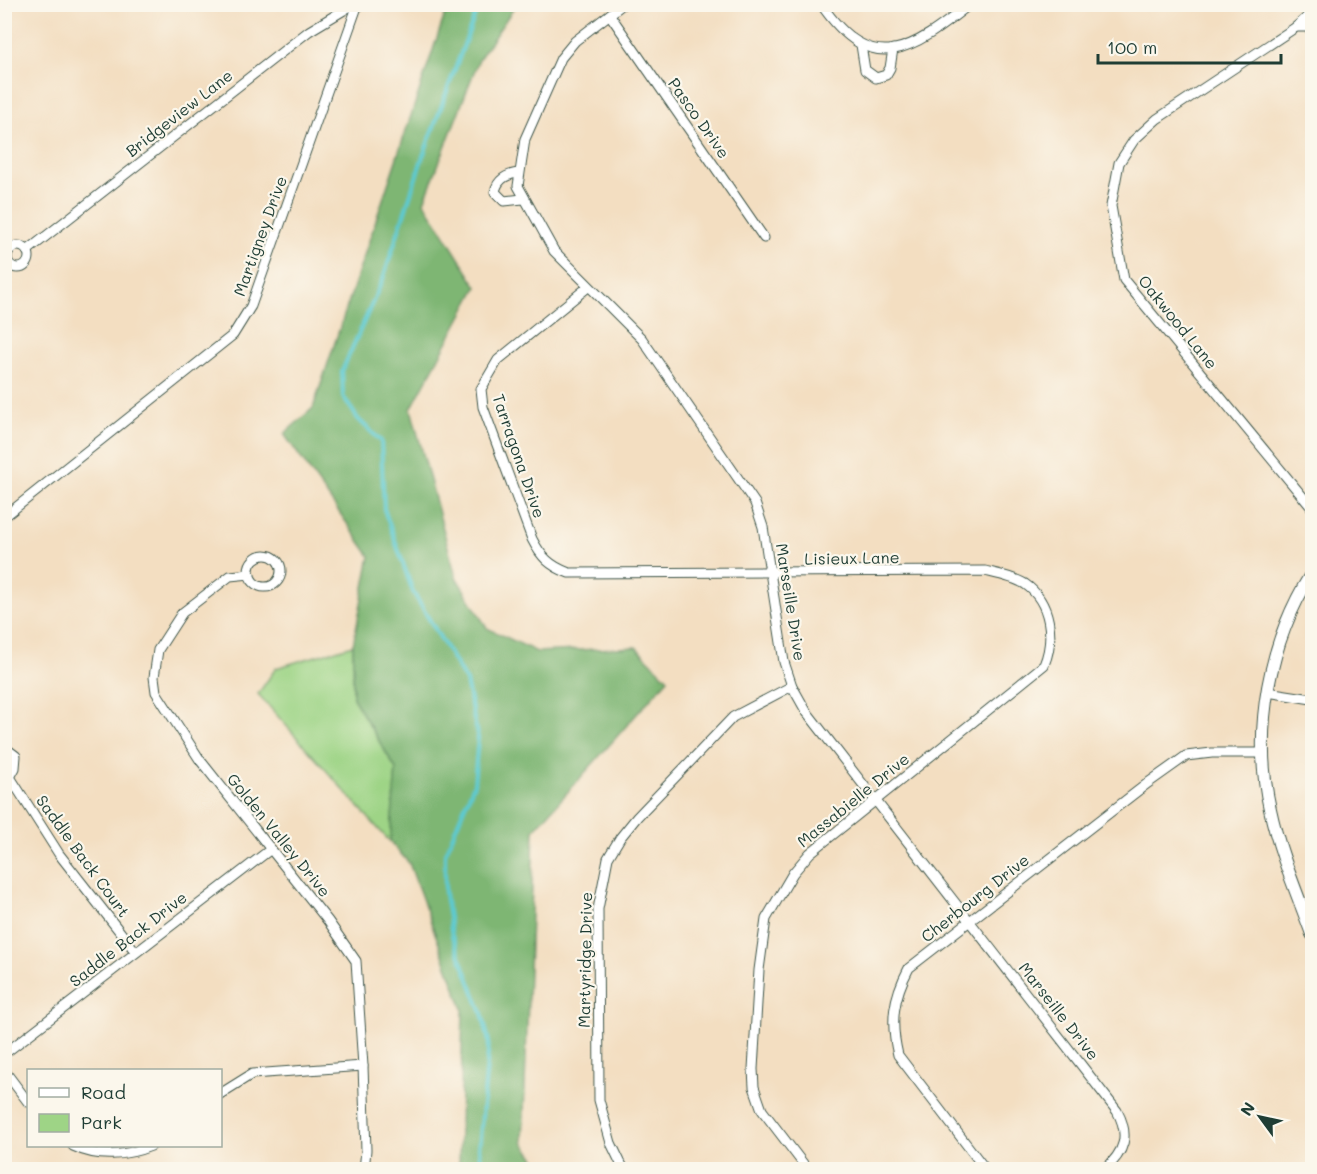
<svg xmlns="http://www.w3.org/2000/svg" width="1317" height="1174" font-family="Mali,sans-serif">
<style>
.green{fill:#9ed486;stroke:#5e885d;stroke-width:1.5}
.forest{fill:#7eb673;stroke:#4e7a54;stroke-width:1.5}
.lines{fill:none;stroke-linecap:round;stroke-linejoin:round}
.stream{stroke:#5ccad1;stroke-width:4}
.minor-casing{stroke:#3f5549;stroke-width:11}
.tertiary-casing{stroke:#3f5549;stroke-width:14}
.minor{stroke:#fff;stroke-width:9}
.tertiary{stroke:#fff;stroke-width:12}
.labels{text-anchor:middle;stroke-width:4.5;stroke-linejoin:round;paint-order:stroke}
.street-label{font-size:16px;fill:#1f3d34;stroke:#fbf7ec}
</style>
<rect width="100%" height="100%" fill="#fbf7ec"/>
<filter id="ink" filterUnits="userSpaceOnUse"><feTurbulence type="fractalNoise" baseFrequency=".0167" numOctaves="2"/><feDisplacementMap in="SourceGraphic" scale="12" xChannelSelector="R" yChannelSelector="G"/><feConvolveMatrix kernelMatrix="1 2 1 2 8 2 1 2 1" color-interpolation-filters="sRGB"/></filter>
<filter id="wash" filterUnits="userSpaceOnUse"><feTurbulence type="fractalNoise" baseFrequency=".008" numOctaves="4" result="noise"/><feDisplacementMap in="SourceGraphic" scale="24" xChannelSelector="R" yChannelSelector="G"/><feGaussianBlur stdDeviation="1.35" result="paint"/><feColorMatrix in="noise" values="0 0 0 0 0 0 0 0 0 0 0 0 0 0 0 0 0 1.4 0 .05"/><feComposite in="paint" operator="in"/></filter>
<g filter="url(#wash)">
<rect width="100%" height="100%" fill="#f3dec1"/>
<!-- green -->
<polygon class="green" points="353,645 353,698 396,769 390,842 258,694 276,668"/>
<!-- forest -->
<polygon class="forest" points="448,5 516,5 479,59 424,202 477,287 411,409 456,577 487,628 537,652 636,647 668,679 534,830 523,1142 543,1169 459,1169 463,1009 409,863 390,842 396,769 353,698 353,645 370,556 284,434 313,408"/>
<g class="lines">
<!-- stream -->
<polyline class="stream" points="479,4 422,159 383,279 342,371 343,396 358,419 381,441 384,509 413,592 466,681 478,738 474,784 445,854 445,894 452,936 482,1013 489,1042 479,1148 482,1170"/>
</g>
</g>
<g filter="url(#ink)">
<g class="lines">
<defs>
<g id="minor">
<path d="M623 4 575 41 561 58 525 139 518 186 554 251 642 339 755 503 763 527 784 662 792 686 806 711 1117 1111C1130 1135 1125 1152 1104 1170"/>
<path d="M821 4C872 79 912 50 970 4"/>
<polyline points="1312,13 1296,27 1157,119 1134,140 1119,163 1111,206 1124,280 1312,508"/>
<polyline points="610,15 764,238"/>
<polyline points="1296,27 1312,27"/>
<polyline points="861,45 865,70 876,78 886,75 890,68 893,49"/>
<path d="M519 173C507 174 497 180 495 192L504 201 523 199"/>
<circle cx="18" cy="257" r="11"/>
<polyline points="27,251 309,31 354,4"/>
<path d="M588 287 498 360 481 389 483 407 532 539C541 557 550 566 569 573L985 571C998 574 1014 577 1025 584 1051 602 1055 638 1044 665L810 853 793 873 766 919 759 970 753 1069 754 1087 762 1110 808 1170"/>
<polyline points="4,517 233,335 251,306 358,4"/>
<circle cx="265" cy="571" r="16"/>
<polyline points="250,574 230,576 182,613 158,650 154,677 156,692 200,760 328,921 356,961 363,1066 366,1150 364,1170"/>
<polyline points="1267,692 1312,699"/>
<polyline points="4,747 16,756 15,768 10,777"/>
<polyline points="10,777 59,854 135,951"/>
<polyline points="4,1054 271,849"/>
<polyline points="4,1070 28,1102"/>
<polyline points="220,1094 252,1074 363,1066"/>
<path d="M73 1146C98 1158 126 1156 151 1146"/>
<polyline points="624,1170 611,1143 599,1100 598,909 608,858 620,838 637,817 733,717 792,686"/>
<path d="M986 1170 898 1055C890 1022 893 998 909 968L1148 783 1186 756 1212 753H1263"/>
</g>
<path id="tertiary" d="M1312 573C1269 641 1252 730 1270 809 1279 852 1297 893 1312 934"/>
</defs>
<!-- minor casing -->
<use href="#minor" class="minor-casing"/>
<!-- tertiary casing -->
<use href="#tertiary" class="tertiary-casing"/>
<!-- minor -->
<use href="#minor" class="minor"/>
<!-- tertiary -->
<use href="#tertiary" class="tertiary"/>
</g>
</g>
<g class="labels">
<!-- street labels -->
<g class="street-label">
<text transform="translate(179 113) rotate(-38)" y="6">Bridgeview Lane</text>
<text transform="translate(699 118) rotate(55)" y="6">Pasco Drive</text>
<text transform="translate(260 236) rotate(-70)" y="6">Martigney Drive</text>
<text transform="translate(1178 322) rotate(51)" y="6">Oakwood Lane</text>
<text transform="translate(519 456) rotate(71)" y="6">Tarragona Drive</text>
<text transform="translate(852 558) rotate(-1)" y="6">Lisieux Lane</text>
<text transform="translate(791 602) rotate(81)" y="6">Marseille Drive</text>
<text transform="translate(853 800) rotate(-39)" y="6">Massabielle Drive</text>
<text transform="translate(279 835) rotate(51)" y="6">Golden Valley Drive</text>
<text transform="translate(83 856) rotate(54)" y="6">Saddle Back Court</text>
<text transform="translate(975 898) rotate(-38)" y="6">Cherbourg Drive</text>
<text transform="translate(128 939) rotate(-38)" y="6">Saddle Back Drive</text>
<text transform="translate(585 960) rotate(-89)" y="6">Martyridge Drive</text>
<text transform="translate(1059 1011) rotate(52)" y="6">Marseille Drive</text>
</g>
</g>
<!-- margin -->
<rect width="1317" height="1174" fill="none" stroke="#fbf7ec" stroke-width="24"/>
<!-- legend -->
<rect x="27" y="1069" width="195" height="78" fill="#fbf7ec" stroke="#a3ada2" stroke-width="1.5"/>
<rect x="39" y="1088" width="30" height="9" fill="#ffffff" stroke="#a3ada2" stroke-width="1.5"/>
<text x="81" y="1099" font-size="18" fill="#1f3d34">Road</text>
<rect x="39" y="1114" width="30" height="18" fill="#9ed486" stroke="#a3ada2" stroke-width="1.5"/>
<text x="81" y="1129" font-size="18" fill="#1f3d34">Park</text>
<!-- north arrow -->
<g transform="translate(1260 1117) rotate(303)" stroke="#fbf7ec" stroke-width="4.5" paint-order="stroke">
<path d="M0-4.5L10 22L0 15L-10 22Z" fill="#1f3d34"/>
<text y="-9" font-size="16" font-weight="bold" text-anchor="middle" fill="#1f3d34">N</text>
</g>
<!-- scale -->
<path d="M1098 54v9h183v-9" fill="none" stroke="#1f3d34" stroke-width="3"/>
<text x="1107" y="54" font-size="18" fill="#1f3d34" stroke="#fbf7ec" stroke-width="4.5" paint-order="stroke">100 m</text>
</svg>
